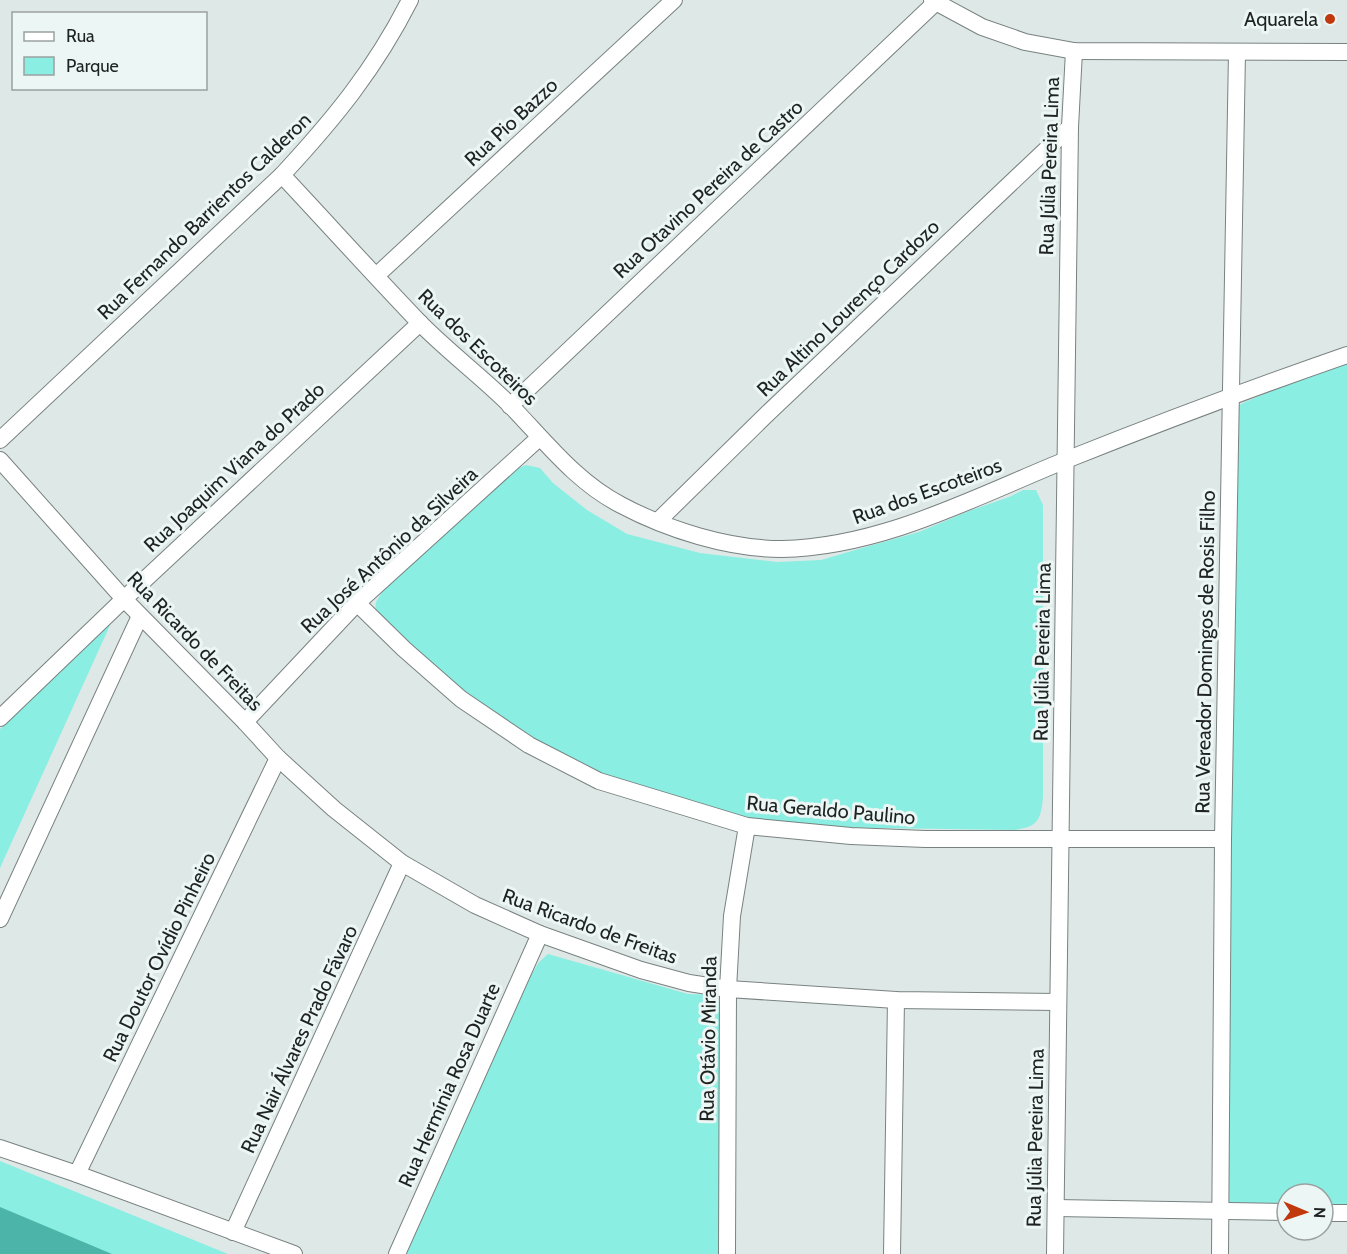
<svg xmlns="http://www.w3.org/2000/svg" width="1347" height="1254" font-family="Cabin,sans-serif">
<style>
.green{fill:#8aeee2}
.water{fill:#4db4a9}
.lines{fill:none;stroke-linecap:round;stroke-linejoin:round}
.minor-casing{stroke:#798281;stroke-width:18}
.minor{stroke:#fff;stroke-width:16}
.poi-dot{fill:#c1380c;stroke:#ecf6f4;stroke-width:2}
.labels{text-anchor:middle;stroke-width:6;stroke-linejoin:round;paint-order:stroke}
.poi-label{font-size:20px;fill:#1e2221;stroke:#ecf6f4;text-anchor:end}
.street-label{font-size:20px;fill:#1e2221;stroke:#ecf6f4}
</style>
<rect width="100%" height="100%" fill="#dee9e7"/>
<!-- green -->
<g class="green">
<polygon points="1347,360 1347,1208 1323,1207 1323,1194 1287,1194 1287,1206 1233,1203 1225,1200 1230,410 1245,402"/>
<path d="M526 465 540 468 553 483 587 510 627 534 700 553 777 562 821 560 855 550 919 532 969 511 1009 497 1023 490H1036L1043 505V797C1041 820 1038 827 1014 830L811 827 746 819 599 778 461 698 375 611 376 602 383 590 511 471Z"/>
<polygon points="111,623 0,868 0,729"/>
<polygon points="548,954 688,994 717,995 723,1025 718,1254 401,1254 531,975 539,962"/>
<polygon points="0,1161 228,1254 0,1254"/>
</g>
<!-- water -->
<polygon class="water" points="0,1207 112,1254 0,1254"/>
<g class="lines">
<defs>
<g id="minor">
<polyline points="932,0 982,27 1025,42 1074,51 1347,52"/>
<path d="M282 175C327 223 372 273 418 321 447 351 481 376 510 405 545 441 576 482 621 505 668 530 729 549 782 549 882 547 975 497 1066 460 1159 423 1252 388 1347 355"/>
<polyline points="377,275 674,0"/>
<polyline points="510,406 935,3"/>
<path d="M0 440 282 175C334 119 375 69 410 0"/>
<polyline points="0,460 124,599 245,722 278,758 334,809 402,863 475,905 540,934 641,970 689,983 728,989 896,1000 1058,1002"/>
<polyline points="658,521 767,414 1070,127"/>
<polyline points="357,603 404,649 461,699 529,745 599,781 747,826 851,836 925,839 1223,839"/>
<polyline points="0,718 124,599 420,323"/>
<polyline points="245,722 357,603 539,438"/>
<polyline points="0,919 140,616"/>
<polyline points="0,1148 77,1174 294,1254"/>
<polyline points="77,1174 278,758"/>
<polyline points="1056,1208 1287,1212"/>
<polyline points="1323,1213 1347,1213"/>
<polyline points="233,1232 402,863"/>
<polyline points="397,1254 540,934"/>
<polyline points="727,1254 728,989 732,916 747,826"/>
<polyline points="892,1254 896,1000"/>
<polyline points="1055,1254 1070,127 1074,51"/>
<polyline points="1220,1254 1223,839 1237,52"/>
</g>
</defs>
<!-- minor casing -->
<use href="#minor" class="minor-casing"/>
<!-- minor -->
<use href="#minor" class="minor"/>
</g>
<!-- markers -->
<circle class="poi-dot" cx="1330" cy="19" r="6"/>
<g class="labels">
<!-- poi labels -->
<g class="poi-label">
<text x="1318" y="26">Aquarela</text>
</g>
<!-- street labels -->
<g class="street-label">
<text transform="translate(511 122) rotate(-43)" y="7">Rua Pio Bazzo</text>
<text transform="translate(1049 166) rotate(-88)" y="7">Rua Júlia Pereira Lima</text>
<text transform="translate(708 189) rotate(-43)" y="7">Rua Otavino Pereira de Castro</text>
<text transform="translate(204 216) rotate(-44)" y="7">Rua Fernando Barrientos Calderon</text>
<text transform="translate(848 308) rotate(-44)" y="7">Rua Altino Lourenço Cardozo</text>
<text transform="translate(478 347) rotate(44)" y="7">Rua dos Escoteiros</text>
<text transform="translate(234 467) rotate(-43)" y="7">Rua Joaquim Viana do Prado</text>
<text transform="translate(927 491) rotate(-20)" y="7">Rua dos Escoteiros</text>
<text transform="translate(389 550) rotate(-43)" y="7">Rua José Antônio da Silveira</text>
<text transform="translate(195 641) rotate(46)" y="7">Rua Ricardo de Freitas</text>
<text transform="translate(1042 652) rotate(-89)" y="7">Rua Júlia Pereira Lima</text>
<text transform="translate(1205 652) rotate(-89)" y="7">Rua Vereador Domingos de Rosis Filho</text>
<text transform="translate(831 810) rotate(5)" y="7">Rua Geraldo Paulino</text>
<text transform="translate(590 926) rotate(20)" y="7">Rua Ricardo de Freitas</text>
<text transform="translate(159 957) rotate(-64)" y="7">Rua Doutor Ovídio Pinheiro</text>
<text transform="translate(299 1039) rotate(-65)" y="7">Rua Nair Álvares Prado Fávaro</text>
<text transform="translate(708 1039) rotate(-89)" y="7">Rua Otávio Miranda</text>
<text transform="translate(449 1085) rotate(-66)" y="7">Rua Hermínia Rosa Duarte</text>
<text transform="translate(1035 1138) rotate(-89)" y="7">Rua Júlia Pereira Lima</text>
</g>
</g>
<!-- legend -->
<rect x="12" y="12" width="195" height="78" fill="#ecf6f4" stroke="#9aa1a0" stroke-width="1.5"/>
<rect x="24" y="32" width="30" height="9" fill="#ffffff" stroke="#9aa1a0" stroke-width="1.5"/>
<text x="66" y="42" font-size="18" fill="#1e2221">Rua</text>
<rect x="24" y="57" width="30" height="18" fill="#8aeee2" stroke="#9aa1a0" stroke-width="1.5"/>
<text x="66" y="72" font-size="18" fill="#1e2221">Parque</text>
<!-- north arrow -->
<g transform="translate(1305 1212) rotate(92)"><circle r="28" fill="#ecf6f4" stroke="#9aa1a0" stroke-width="1.5"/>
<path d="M0-4.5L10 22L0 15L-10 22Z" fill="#c1380c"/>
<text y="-9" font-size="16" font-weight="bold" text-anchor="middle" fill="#1e2221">N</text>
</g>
</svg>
